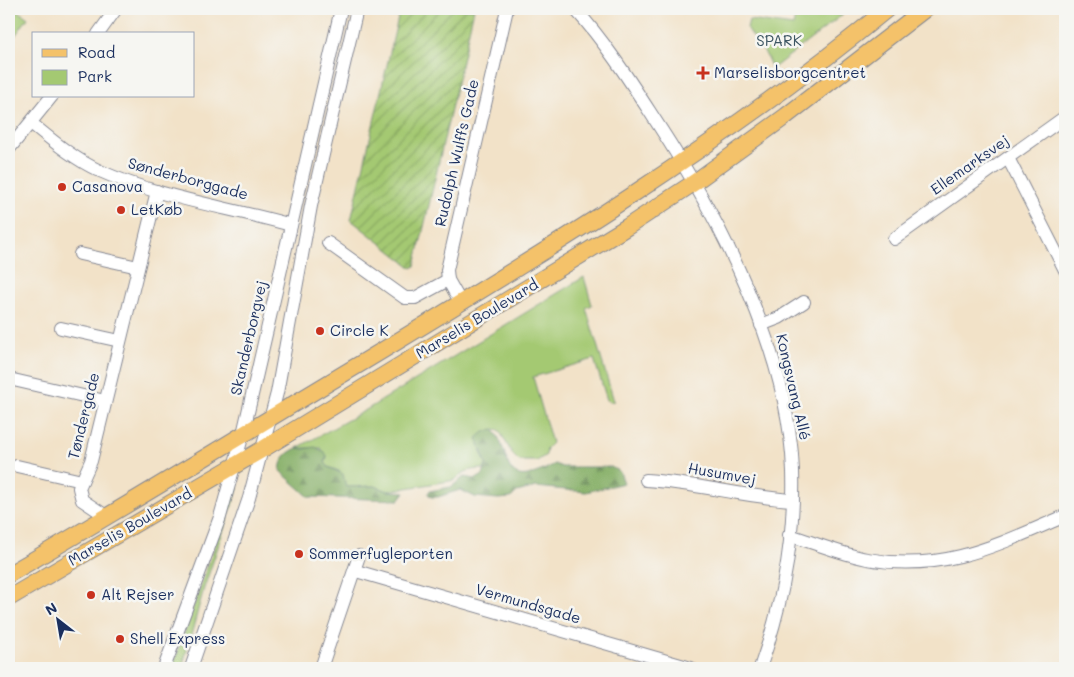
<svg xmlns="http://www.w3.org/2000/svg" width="1074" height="677" font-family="Mali,sans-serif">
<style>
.green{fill:#a4c972;stroke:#607c68}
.forest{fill:url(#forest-firs);stroke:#4f6e61}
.garden{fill:url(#garden-furrows);stroke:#607c68}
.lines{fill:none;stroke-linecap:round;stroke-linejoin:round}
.minor-casing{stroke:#868893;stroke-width:14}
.major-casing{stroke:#868893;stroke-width:18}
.minor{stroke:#fff;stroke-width:12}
.major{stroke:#f4c26a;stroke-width:16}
.poi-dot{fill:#c8321e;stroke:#f6f6f2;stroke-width:2}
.labels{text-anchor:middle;stroke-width:5;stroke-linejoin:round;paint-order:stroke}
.park-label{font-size:15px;fill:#3d5663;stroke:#f6f6f2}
.poi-label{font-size:15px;fill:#1b2f5e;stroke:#f6f6f2;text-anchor:start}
.street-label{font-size:15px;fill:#1b2f5e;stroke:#f6f6f2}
</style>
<defs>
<pattern id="forest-firs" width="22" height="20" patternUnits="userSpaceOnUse" patternTransform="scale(1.25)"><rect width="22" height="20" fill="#83ad64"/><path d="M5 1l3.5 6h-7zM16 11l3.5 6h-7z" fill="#6a8d56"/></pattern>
<pattern id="garden-furrows" width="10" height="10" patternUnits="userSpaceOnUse" patternTransform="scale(1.25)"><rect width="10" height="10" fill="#a4c972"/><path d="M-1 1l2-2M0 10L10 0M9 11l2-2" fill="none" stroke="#85a461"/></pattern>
</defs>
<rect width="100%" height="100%" fill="#f6f6f2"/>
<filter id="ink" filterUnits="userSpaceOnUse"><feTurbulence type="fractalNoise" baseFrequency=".02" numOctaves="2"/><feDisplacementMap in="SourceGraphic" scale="10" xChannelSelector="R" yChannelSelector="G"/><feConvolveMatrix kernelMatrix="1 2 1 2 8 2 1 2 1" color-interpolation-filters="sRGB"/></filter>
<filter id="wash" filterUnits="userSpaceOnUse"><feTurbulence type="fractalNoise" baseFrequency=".0096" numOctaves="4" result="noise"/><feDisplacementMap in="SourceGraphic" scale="20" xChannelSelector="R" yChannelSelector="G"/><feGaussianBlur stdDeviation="1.12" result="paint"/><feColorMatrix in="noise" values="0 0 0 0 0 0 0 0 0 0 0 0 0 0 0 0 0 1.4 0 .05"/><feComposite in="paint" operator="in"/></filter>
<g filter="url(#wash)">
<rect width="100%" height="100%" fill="#f2e2c8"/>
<!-- green -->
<g class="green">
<polygon points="797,9 850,9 772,69 766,55 747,28 749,20 793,26"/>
<polygon points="17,10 28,18 9,44 9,15"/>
<path d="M584 277 592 305 586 308 614 401 609 402 607 400 594 359 533 377 552 443 547 448 546 455 537 461H519L513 455 499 430 493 429 480 450 486 464 485 469C472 469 464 470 455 480L388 491 375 486 346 487 339 471 328 467 325 462 327 457 321 448H297L366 410Z"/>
<polygon points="238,488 204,588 182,668 172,668 234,490"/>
</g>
<!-- forest -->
<g class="forest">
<path d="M493 429C514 456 498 495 555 464L562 467H611L620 472 624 483 586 492 536 487 517 492 511 498 498 499 475 497 460 490 438 497H431L428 494 429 491 451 487 464 477 476 479 483 475 486 464 477 438 484 432Z"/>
<path d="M315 447 325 452 327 456 325 462 328 467 343 474 346 487 375 486 388 491 405 492 399 500 309 497 280 471C281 458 286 453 297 448L304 449Z"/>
</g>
<!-- garden -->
<polygon class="garden" points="400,9 474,9 415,266 412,268 351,220"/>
</g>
<g filter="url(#ink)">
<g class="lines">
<defs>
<g id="minor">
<path d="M575 9C607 44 633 86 659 126 722 223 789 354 793 471 795 537 782 606 760 668"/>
<polyline points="98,34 116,9"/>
<path d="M31 123C53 141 74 159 100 171 160 198 228 207 291 225"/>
<polyline points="9,149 52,96"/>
<polyline points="1008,158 1065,270"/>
<polyline points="894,239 1065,117"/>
<polyline points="328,243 405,298 415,298 448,280"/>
<polyline points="80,254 138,267"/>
<polyline points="461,303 448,280 447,270 507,9"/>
<polyline points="761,325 779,318 804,302"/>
<polyline points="61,328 120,341"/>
<polyline points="9,379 105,401"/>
<polyline points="17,466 82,481"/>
<path d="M646 480C696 483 744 497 793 500"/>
<polyline points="106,516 82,500 79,488 91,461 157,191"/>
<path d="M789 535C815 543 841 554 867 559 944 573 997 545 1065 516"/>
<polyline points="356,571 691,668"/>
<polyline points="164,668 220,517 243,434 341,9"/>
<polyline points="191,668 249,498 277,393 311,206 357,9"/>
<polyline points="321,668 359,556"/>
</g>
<g id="major">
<path d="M9 574C129 505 246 432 365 361 542 254 728 141 887 9"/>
<polyline points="9,598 263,449 627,227 695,182 786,116 925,9"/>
</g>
</defs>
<!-- minor casing -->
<use href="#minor" class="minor-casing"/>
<!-- major casing -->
<use href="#major" class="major-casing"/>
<!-- minor -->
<use href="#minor" class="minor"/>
<!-- major -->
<use href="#major" class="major"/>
</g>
</g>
<!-- markers -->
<g class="poi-dot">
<path d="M700.5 65.5h5v5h5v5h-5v5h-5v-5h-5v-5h5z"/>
<circle cx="62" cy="187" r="5"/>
<circle cx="121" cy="210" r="5"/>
<circle cx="320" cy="331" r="5"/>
<circle cx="299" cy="554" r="5"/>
<circle cx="91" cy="595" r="5"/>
<circle cx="120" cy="639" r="5"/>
</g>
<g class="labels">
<!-- park labels -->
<g class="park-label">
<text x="779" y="46">SPARK</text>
</g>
<!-- poi labels -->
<g class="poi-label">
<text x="714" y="78">Marselisborgcentret</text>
<text x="72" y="192">Casanova</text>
<text x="131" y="215">LetKøb</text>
<text x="330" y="336">Circle K</text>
<text x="309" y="559">Sommerfugleporten</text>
<text x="101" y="600">Alt Rejser</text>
<text x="130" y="644">Shell Express</text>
</g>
<!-- street labels -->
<g class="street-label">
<text transform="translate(457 153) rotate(-77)" y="5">Rudolph Wulffs Gade</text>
<text transform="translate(970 165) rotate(-35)" y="5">Ellemarksvej</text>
<text transform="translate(188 179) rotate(15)" y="5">Sønderborggade</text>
<text transform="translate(477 319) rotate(-31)" y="5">Marselis Boulevard</text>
<text transform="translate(249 338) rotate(-77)" y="5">Skanderborgvej</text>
<text transform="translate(793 387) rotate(77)" y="5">Kongsvang Allé</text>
<text transform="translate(84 416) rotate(-76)" y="5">Tøndergade</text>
<text transform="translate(722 474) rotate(10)" y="5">Husumvej</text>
<text transform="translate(130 527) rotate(-30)" y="5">Marselis Boulevard</text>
<text transform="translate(528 604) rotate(16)" y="5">Vermundsgade</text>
</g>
</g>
<!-- margin -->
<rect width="1074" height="677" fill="none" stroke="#f6f6f2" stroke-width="30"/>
<!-- legend -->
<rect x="32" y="32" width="162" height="65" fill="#f6f6f2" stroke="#9ea6b7"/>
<rect x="42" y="49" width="25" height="8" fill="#f4c26a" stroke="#9ea6b7"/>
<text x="78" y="58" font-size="15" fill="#1b2f5e">Road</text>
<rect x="42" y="70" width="25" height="15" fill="#a4c972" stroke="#9ea6b7"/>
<text x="78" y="82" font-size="15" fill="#1b2f5e">Park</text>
<!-- north arrow -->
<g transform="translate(58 620) rotate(329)" stroke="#f6f6f2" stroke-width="4" paint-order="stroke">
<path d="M0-4L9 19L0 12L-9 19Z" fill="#1b2f5e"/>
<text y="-8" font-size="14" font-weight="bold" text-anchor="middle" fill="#1b2f5e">N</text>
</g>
</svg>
